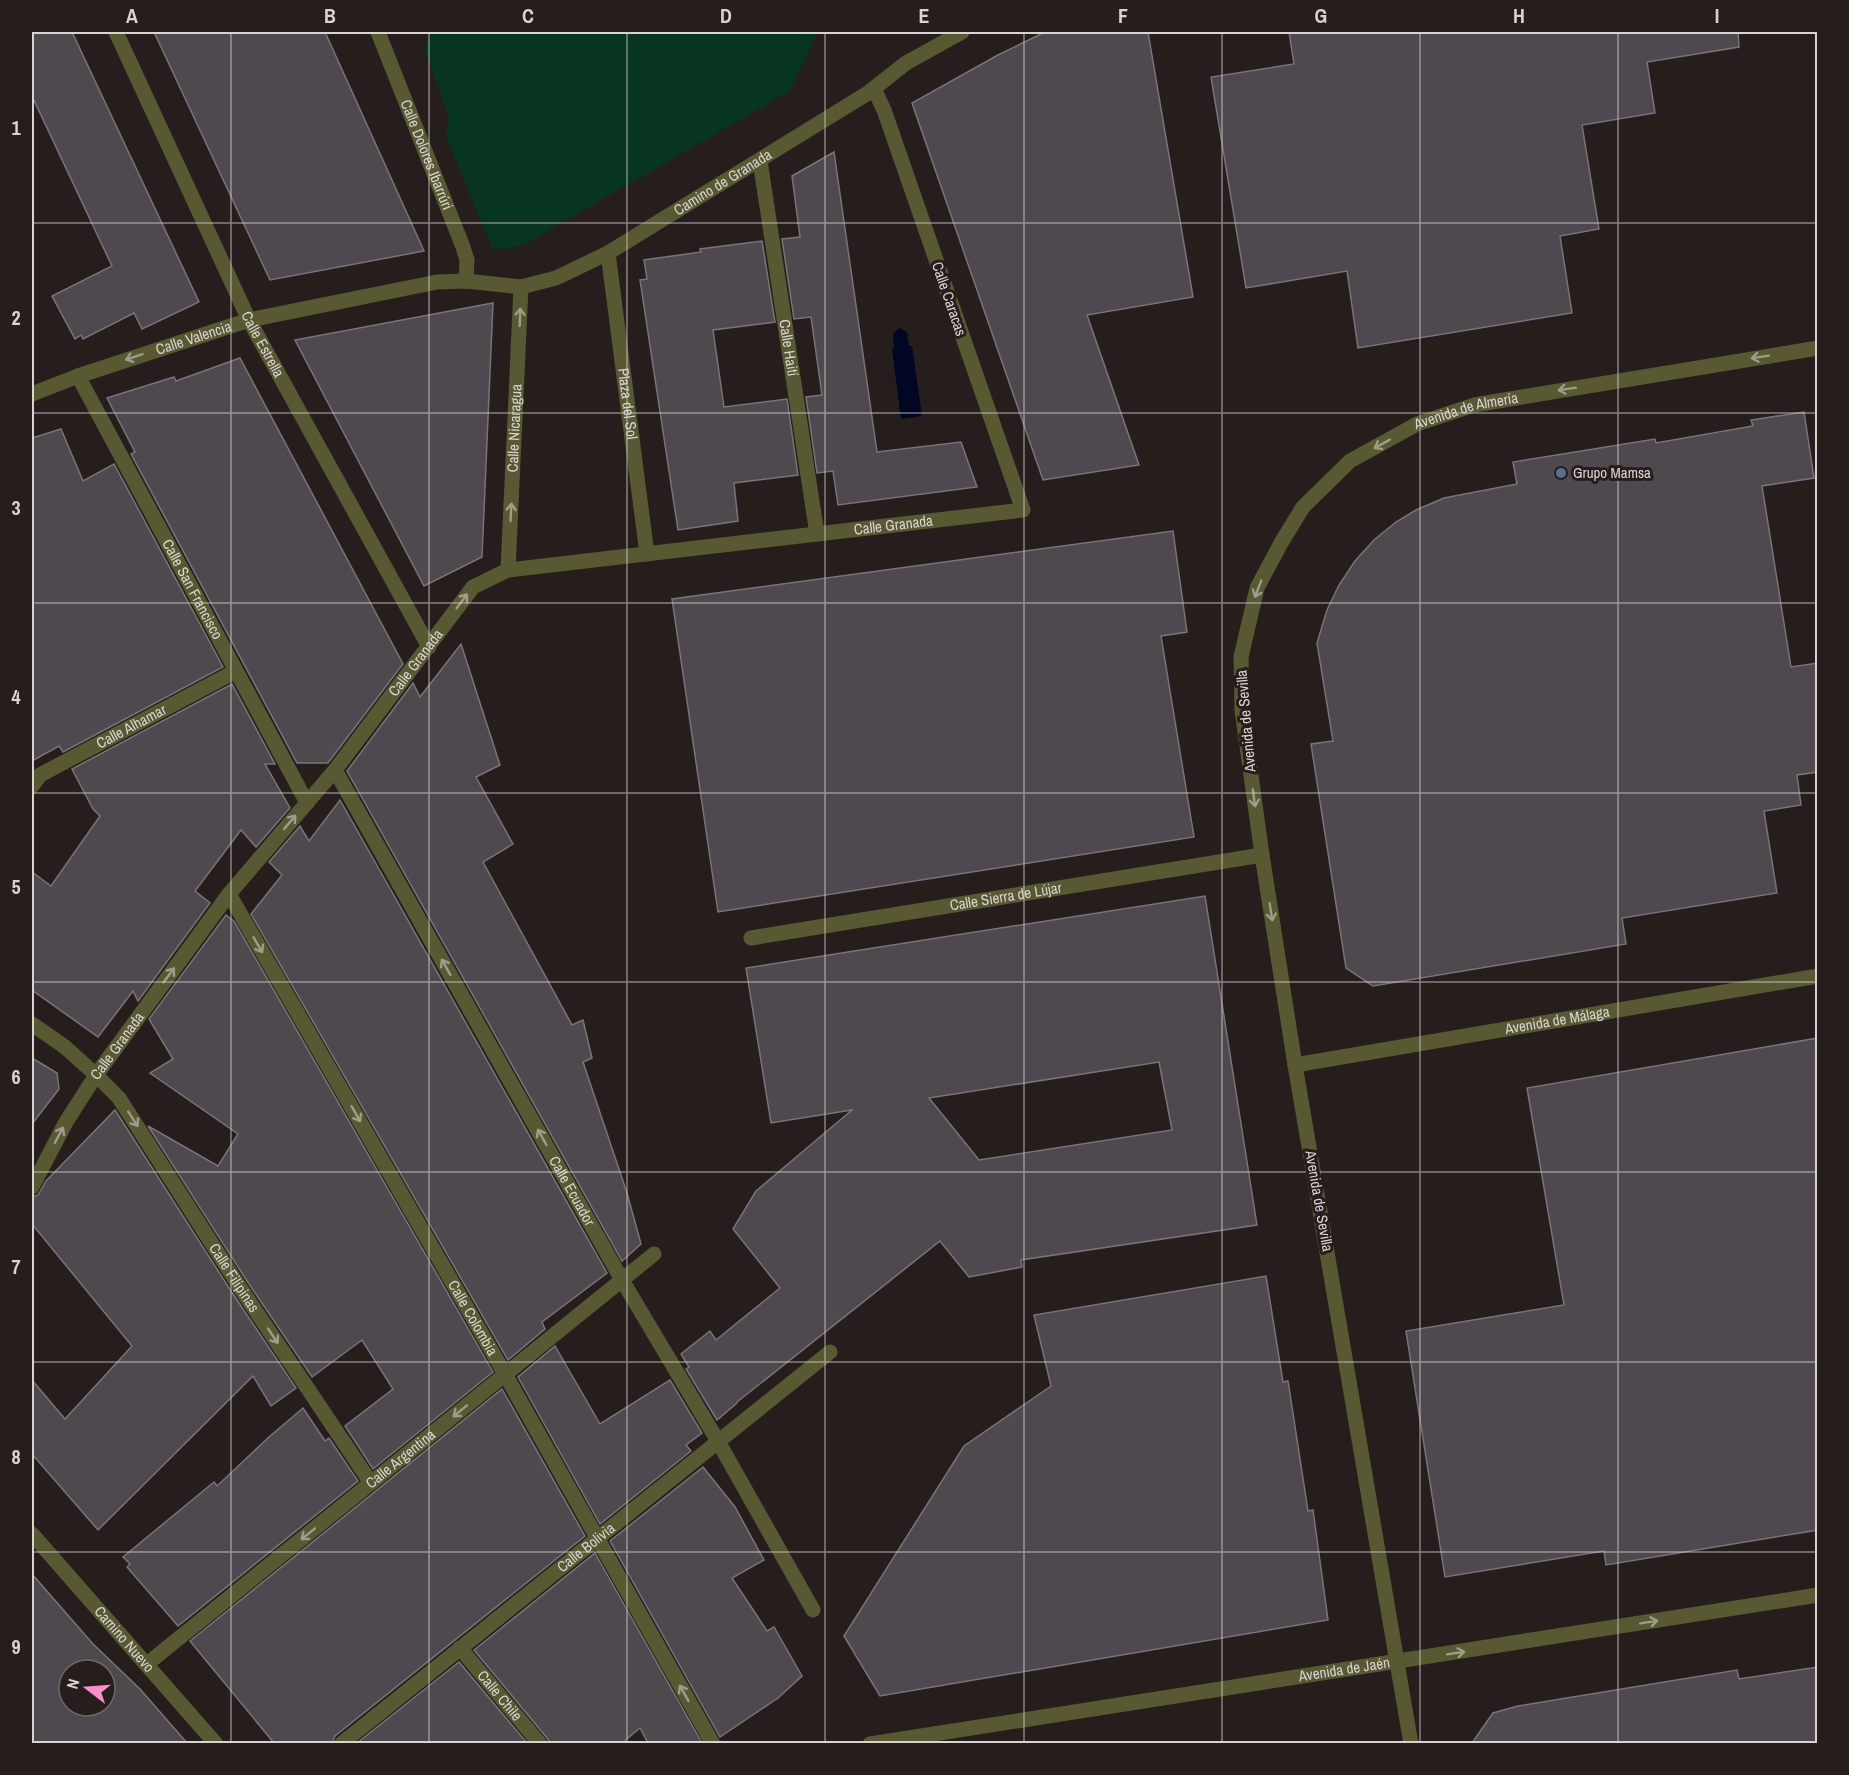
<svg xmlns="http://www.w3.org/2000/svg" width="1849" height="1775" font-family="'Archivo Narrow',sans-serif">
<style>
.green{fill:#083522}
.water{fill:#000623}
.building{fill:#4f494f;stroke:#79737a;stroke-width:1.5;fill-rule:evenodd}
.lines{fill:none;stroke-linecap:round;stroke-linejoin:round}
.minor{stroke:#585832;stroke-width:15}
.tertiary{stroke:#585832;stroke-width:15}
.oneway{stroke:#9f9c8a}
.grid{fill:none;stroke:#d9d4d2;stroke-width:1.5;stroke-opacity:0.55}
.service-dot{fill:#5c6f8a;stroke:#261e1c;stroke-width:2}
.labels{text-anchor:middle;stroke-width:6;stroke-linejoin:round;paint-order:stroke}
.street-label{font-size:15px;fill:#d9d4d2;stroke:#261e1c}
.poi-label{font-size:15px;fill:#d9d4d2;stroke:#261e1c;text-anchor:start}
.neatline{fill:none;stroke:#d9d4d2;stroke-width:2}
.grid-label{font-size:20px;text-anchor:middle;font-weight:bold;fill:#d9d4d2}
</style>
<rect width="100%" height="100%" fill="#261e1c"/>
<!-- green -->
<polygon class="green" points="429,32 818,32 790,91 523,245 493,250 446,136 449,118 425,50"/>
<!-- water -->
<polygon class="water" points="899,328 907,332 909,346 912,346 922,416 901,419 892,349 894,348 893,334"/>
<!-- building -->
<g class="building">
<polygon points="32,32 72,32 199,302 142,329 134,313 83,339 81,335 75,339 52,296 112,266 32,96"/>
<polygon points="154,32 325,32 424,251 270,280"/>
<polygon points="1045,32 1148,32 1193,297 1087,315 1139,465 1043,480 912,103 998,55"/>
<polygon points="1289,32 1738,32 1739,47 1647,62 1655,113 1582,125 1599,229 1560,236 1572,313 1358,348 1347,271 1246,288 1211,77 1294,64"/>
<polygon points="834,152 877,452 961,442 977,487 838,505 833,471 817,473 806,397 822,395 811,317 794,319 782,239 800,237 792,176"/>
<polygon points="762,241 775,322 713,330 724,407 787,399 798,475 734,483 738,521 678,530 640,280 647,279 644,260 701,252 700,249"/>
<polygon points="493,303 482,557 424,586 295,340"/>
<polygon points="240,358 403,664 328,763 297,763 131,454 135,452 107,398 174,377 176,381"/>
<polygon points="1804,412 1814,478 1762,486 1791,667 1818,663 1818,772 1797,775 1801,805 1764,811 1777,893 1622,918 1626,944 1373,986 1346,968 1311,744 1333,741 1317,643 1327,610 1339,585 1355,561 1374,540 1396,522 1416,510 1444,498 1517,484 1513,462 1655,439 1656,443 1753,426 1751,420"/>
<polygon points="61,429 83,481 114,464 223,667 63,752 59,746 32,761 32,438"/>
<polygon points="1173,531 1187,632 1161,636 1194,837 718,912 672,599"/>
<polygon points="461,644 500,765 476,777 513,844 483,862 572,1025 583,1020 592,1058 583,1062 627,1193 641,1244 622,1261 347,771 413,683 420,697"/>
<polygon points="232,684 275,764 265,764 290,808 256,847 241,830 195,891 210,903 138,1001 133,991 98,1037 32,990 32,872 51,886 100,816 93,809 72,769"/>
<polygon points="340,800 607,1273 542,1322 545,1329 508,1360 251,914 282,875 269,862 300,826 309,841"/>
<path d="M1205 896 1257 1225 1021 1260 1022 1267 969 1277 940 1241 737 1402V1403L717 1420 686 1369 689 1367 681 1354 710 1331 716 1340 780 1288 733 1229 756 1191 852 1110 771 1123 746 968ZM1159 1062 1172 1130 979 1160 929 1098Z"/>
<polygon points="226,915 234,921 493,1372 373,1469 345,1426 393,1389 362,1340 312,1377 247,1281 148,1126 218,1166 238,1134 150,1073 173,1059 149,1019"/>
<polygon points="1818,1038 1818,1530 1606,1565 1604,1551 1445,1577 1406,1331 1564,1305 1527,1088"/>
<polygon points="32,1058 57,1073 59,1089 32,1124"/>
<polygon points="115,1110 231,1291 296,1388 271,1406 253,1376 98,1530 32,1454 32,1380 65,1419 132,1346 32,1224 32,1197 38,1195 46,1181"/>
<polygon points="1266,1276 1283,1382 1288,1381 1308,1511 1313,1510 1328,1620 880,1696 844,1636 964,1446 1051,1386 1034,1315"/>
<polygon points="555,1346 600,1424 670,1380 702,1433 686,1445 691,1451 600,1524 518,1377"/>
<polygon points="502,1389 585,1536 335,1736 332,1743 274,1743 190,1641"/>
<polygon points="303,1408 325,1441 329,1438 358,1481 178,1626 127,1567 130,1564 123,1557 214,1482 217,1486 269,1437"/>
<polygon points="703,1467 735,1507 764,1560 732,1578 767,1631 774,1627 802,1676 778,1698 720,1737 610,1541"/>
<polygon points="595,1553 702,1743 648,1743 640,1728 622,1743 550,1743 547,1738 474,1650"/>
<path d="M32 1574 93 1644 140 1689 187 1743H32ZM69 1670H105V1706H69Z"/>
<polygon points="459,1662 527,1743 357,1743"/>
<polygon points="1818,1667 1818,1743 1472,1743 1493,1713 1518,1706 1737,1670 1739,1679"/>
</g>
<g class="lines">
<!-- minor -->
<g class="minor">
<path id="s1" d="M378 32 463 247 467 260 466 281"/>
<path id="s2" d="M760 161 817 534"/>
<path id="s3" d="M608 253 647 554"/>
<path id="s4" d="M78 376 307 803"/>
<path id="s5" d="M508 570 1023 510 884 110 874 89"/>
<path id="s6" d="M335 770 622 1280 719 1443 813 1610"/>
<path id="s7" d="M32 786 40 775 236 671"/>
<path id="s8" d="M229 894 505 1374 713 1744"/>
<path id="s9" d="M751 938 1262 855"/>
<path id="s10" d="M1295 1065 1818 976"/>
<path id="s11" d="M96 1075 119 1098 239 1286 371 1483"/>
<path id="s12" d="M460 1648 540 1744"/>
<path id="s13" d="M147 1664 654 1254"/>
<path id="s14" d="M341 1744 830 1352"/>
<path id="s15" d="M870 1744 1818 1595"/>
<path id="s16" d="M1411 1744 1295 1065 1262 855 1242 710 1241 657 1257 588 1281 543 1303 507 1350 461 1417 424 1474 405 1818 348"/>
</g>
<!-- tertiary -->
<g class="tertiary">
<path id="s17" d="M116 32 249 320 429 647"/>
<path id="s18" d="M32 394 78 376 249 320 437 282 466 281 521 287 556 278 608 253 868 93 906 63 962 32"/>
<polyline points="32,1024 65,1047 96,1075"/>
<path id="s19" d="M32 1187 66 1122 96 1075 229 894 335 770 473 587 508 570 521 287"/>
<path id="s20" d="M32 1534 216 1744"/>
</g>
</g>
<!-- one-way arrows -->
<defs><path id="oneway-shaft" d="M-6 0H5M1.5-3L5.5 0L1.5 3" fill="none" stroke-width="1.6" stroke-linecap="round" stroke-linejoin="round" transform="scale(1.5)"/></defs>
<g class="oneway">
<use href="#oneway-shaft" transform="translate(520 317) rotate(-88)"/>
<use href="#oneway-shaft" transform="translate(134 357) rotate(162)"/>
<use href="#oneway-shaft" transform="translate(1760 357) rotate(171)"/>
<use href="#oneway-shaft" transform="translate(1567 389) rotate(171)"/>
<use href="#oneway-shaft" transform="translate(1382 444) rotate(151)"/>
<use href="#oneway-shaft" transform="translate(511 512) rotate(-87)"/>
<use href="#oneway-shaft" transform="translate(1258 589) rotate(111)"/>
<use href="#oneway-shaft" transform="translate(462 601) rotate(-53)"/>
<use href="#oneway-shaft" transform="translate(1254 798) rotate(82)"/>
<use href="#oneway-shaft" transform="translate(290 822) rotate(-50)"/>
<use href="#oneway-shaft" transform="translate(1271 912) rotate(81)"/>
<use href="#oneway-shaft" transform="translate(258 945) rotate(60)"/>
<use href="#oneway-shaft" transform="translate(446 967) rotate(-119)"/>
<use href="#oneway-shaft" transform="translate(169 975) rotate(-53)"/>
<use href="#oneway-shaft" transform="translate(356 1114) rotate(60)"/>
<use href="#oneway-shaft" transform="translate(133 1119) rotate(57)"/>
<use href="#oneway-shaft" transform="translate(59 1135) rotate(-62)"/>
<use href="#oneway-shaft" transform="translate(542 1137) rotate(-119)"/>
<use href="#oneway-shaft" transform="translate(273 1336) rotate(56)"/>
<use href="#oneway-shaft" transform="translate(460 1411) rotate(141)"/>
<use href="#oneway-shaft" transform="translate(308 1534) rotate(141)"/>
<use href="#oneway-shaft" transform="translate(1649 1622) rotate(-9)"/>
<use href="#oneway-shaft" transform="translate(1456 1653) rotate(-9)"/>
<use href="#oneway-shaft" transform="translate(684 1693) rotate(-119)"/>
</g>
<!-- grid -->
<path class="grid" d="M231 32V1744M429 32V1744M627 32V1744M825 32V1744M1024 32V1744M1222 32V1744M1420 32V1744M1618 32V1744M32 223H1818M32 413H1818M32 603H1818M32 793H1818M32 982H1818M32 1172H1818M32 1362H1818M32 1552H1818"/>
<!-- markers -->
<circle class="service-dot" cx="1561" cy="473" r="6"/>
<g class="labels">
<!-- street labels -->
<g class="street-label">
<text dy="5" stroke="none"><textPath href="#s1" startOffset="132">Calle Dolores Ibarrúri</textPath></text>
<text dy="5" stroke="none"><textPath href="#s18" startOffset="734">Camino de Granada</textPath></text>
<text transform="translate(949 299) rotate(71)" y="5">Calle Caracas</text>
<text dy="5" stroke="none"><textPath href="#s18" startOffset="171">Calle Valencia</textPath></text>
<text dy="5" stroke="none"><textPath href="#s17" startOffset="345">Calle Estrella</textPath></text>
<text dy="5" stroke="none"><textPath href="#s2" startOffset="189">Calle Haití</textPath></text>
<text dy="5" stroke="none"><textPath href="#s3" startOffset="152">Plaza del Sol</textPath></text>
<text dy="5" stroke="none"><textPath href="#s16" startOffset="1458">Avenida de Almería</textPath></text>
<text dy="5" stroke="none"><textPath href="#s19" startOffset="927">Calle Nicaragua</textPath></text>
<text dy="5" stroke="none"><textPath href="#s5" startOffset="388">Calle Granada</textPath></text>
<text dy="5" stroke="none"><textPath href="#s4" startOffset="242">Calle San Francisco</textPath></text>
<text dy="5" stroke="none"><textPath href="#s19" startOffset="651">Calle Granada</textPath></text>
<text transform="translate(1246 721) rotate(-95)" y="5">Avenida de Sevilla</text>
<text dy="5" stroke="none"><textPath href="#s7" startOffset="117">Calle Alhamar</textPath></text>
<text dy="5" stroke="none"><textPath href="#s9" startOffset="258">Calle Sierra de Lújar</textPath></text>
<text dy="5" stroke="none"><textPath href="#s10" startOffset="266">Avenida de Málaga</textPath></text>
<text dy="5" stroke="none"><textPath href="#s19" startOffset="165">Calle Granada</textPath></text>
<text dy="5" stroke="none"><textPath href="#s6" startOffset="483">Calle Ecuador</textPath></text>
<text transform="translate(1319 1201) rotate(80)" y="5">Avenida de Sevilla</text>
<text dy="5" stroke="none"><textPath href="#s11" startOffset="246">Calle Filipinas</textPath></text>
<text dy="5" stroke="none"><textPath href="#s8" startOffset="489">Calle Colombia</textPath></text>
<text dy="5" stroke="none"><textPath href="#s13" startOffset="326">Calle Argentina</textPath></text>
<text dy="5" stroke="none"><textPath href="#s14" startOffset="314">Calle Bolivia</textPath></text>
<text dy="5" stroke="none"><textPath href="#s20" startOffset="140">Camino Nuevo</textPath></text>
<text dy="5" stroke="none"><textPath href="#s15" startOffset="480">Avenida de Jaén</textPath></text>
<text dy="5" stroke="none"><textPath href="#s12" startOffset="62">Calle Chile</textPath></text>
</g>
<!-- poi labels -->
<g class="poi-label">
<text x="1573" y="478">Grupo Mamsa</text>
</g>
</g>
<!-- border -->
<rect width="1849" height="1775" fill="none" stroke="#261e1c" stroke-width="66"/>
<!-- north arrow -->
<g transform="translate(87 1688) rotate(287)"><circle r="28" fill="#261e1c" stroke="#6e6765" stroke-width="1.5"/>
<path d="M0-4.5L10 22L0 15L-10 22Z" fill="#fa8fc8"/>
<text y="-9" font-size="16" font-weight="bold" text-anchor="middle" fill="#d9d4d2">N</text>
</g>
<rect x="33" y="33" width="1783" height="1709" class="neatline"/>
<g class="grid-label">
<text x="132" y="23">A</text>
<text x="330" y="23">B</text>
<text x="528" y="23">C</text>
<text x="726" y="23">D</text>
<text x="924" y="23">E</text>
<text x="1123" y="23">F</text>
<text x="1321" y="23">G</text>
<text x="1519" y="23">H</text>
<text x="1717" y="23">I</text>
<text x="16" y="135">1</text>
<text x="16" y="325">2</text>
<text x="16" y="515">3</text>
<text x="16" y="704">4</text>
<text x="16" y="894">5</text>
<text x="16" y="1084">6</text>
<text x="16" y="1274">7</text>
<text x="16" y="1464">8</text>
<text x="16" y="1654">9</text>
</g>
</svg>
